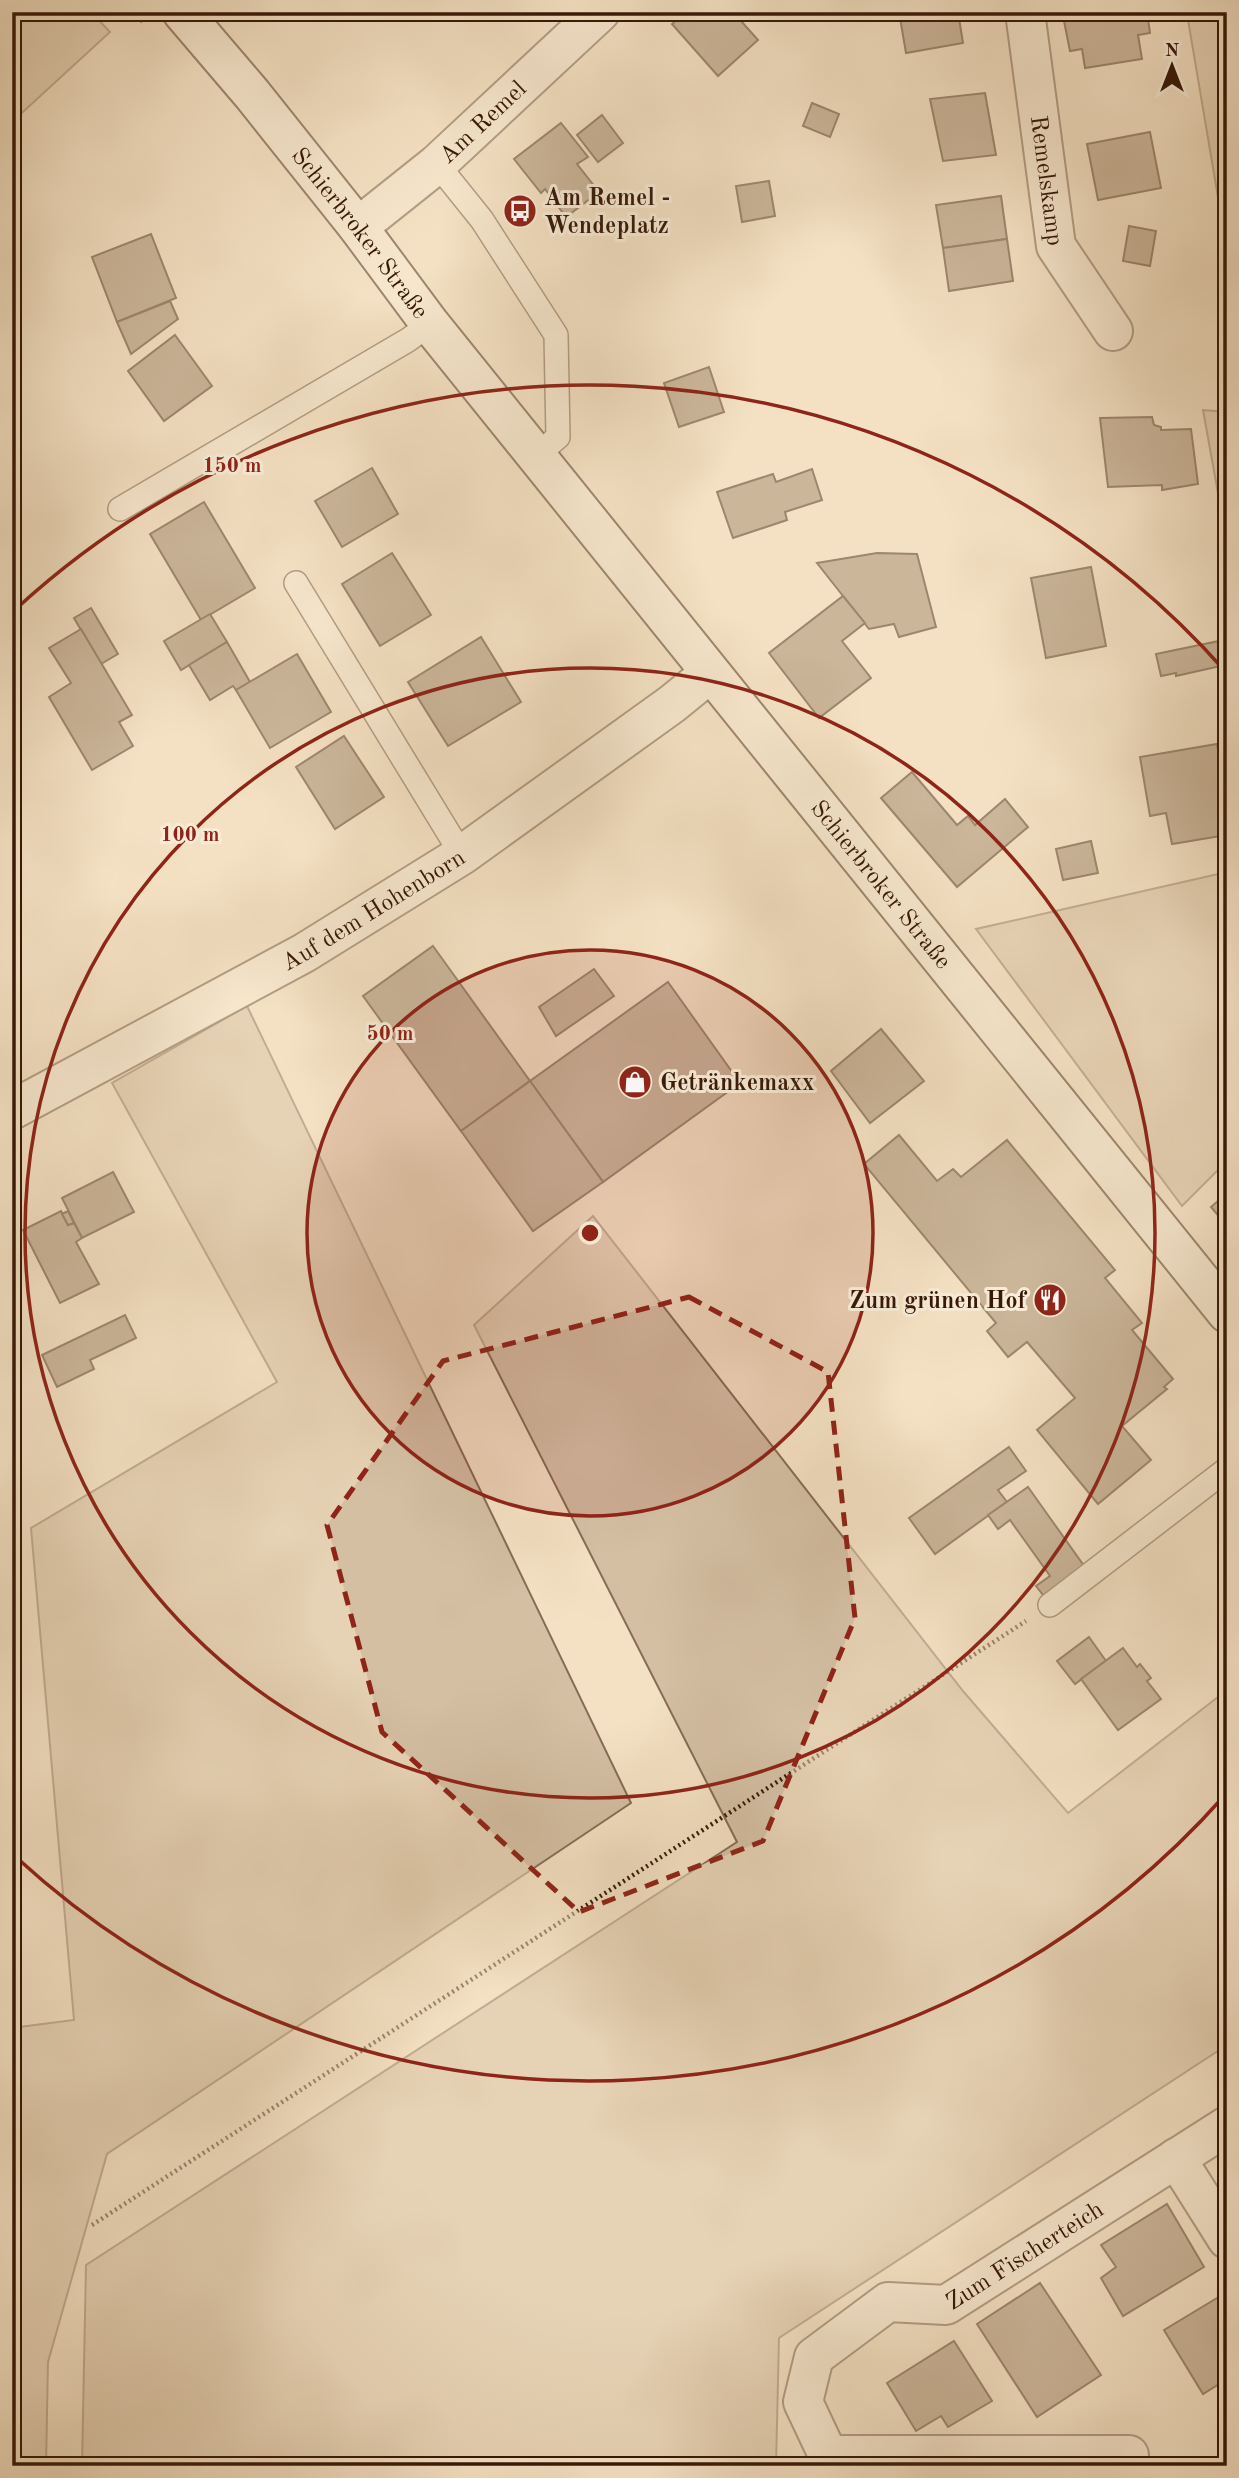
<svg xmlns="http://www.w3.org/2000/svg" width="1239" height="2478" font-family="'Old Standard TT',serif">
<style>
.green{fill:#d4bfa3;stroke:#866c55;stroke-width:2}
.building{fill:#998169;stroke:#371807;stroke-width:2}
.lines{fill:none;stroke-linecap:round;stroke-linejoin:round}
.service-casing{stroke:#664a36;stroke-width:26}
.minor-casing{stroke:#664a36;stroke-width:42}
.secondary-casing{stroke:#371807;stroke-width:42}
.path{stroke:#371807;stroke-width:4.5;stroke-dasharray:2 3.5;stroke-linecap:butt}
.service{stroke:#f8ecd8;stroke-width:23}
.minor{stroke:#f8ecd8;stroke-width:38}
.secondary{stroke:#f8ecd8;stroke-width:38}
.marked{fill:none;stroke:#8f2418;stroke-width:5;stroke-dasharray:14 9;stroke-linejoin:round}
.ring{fill:none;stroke:#8f2418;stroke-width:3.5}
.labels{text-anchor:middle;stroke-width:6;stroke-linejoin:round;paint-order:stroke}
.street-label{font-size:24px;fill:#371807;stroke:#f8ecd8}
.poi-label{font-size:24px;font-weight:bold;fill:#371807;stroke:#f8ecd8;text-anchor:start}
.centre{fill:#8f2418;stroke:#f8ecd8;stroke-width:3.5}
.ring-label{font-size:21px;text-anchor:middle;font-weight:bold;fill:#8f2418;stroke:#f8ecd8;stroke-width:6;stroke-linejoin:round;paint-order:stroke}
</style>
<rect width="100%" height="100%" fill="#f4e1c3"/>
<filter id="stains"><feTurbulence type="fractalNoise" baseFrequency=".00286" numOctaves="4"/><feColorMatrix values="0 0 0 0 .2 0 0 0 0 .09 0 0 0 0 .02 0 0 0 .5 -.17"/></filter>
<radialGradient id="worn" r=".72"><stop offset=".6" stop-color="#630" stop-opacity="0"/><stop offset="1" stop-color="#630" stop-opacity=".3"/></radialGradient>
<!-- green -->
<g class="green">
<polygon points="12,12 91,12 110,32 12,122"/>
<polygon points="1192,12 1227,12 1227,227 1223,227 1187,14"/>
<polygon points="12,190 20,199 12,347"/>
<polygon points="1203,410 1227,412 1227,543"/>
<polygon points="1227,872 1227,1161 1182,1206 976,929"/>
<polygon points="247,1006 631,1803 107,2154 48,2362 46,2466 12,2466 12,2028 74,2020 31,1528 277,1382 112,1083"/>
<polygon points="593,1216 963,1691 1068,1813 1227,1690 1227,2045 779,2338 776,2466 82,2466 86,2265 737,1842 474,1325"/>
</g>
<!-- building -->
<g class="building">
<polygon points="686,12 733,12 758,40 718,76 672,24"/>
<polygon points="899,12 958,12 963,43 906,53"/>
<polygon points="1077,12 1147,12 1150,33 1138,35 1142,59 1085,68 1082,49 1070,51 1064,21 1078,18"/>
<polygon points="985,93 996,155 943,161 930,99"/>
<polygon points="812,103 839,114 830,137 803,126"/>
<polygon points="602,115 623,143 598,162 577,135"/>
<polygon points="561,123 588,157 577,164 599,192 566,217 545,189 541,193 514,159"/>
<polygon points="1150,132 1161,188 1098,200 1087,144"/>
<polygon points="769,181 775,216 742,222 736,186"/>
<polygon points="1001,196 1007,239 943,248 936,205"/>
<polygon points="1129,226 1156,231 1150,266 1123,261"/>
<polygon points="151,234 176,298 117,322 92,257"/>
<polygon points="1007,239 1013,281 949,291 943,248"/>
<polygon points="170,301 178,319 131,354 117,322"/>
<polygon points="175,335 212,386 164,421 128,371"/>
<polygon points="709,367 724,412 679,427 664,383"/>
<polygon points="1152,417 1154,425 1161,427 1161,430 1191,429 1198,484 1162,490 1162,485 1108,487 1100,418"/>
<polygon points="372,468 398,514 342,547 315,501"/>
<polygon points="812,469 822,500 785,512 787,520 733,538 717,492 773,474 776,482"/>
<polygon points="204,502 255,588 201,620 150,534"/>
<polygon points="392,553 431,615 380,646 342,584"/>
<polygon points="877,553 917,554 936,627 899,637 894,624 869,629 817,563"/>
<polygon points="1091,567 1106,646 1046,658 1031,578"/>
<polygon points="843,596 865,623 842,641 871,678 819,718 769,653"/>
<polygon points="91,608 118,654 101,664 74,618"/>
<polygon points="210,614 227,642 181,670 164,641"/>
<polygon points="81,629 132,715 119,722 133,746 92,770 49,697 71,683 49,648"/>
<polygon points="481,637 521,702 448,746 408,682"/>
<polygon points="1219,641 1225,665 1176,676 1176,673 1161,676 1156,654"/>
<polygon points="227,642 250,682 236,690 233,686 210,700 189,665"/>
<polygon points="297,654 331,712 270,748 236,690"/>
<polygon points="344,736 384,797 335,829 296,767"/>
<polygon points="1217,744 1227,798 1227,835 1172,844 1166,813 1150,816 1140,757"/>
<polygon points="912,772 957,825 968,816 975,825 1005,799 1028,827 957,887 881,798"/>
<polygon points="1091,841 1098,873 1063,880 1056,849"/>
<polygon points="433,946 530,1081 461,1131 363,996"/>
<polygon points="594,969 614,996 556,1036 539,1007"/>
<polygon points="668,982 740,1083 603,1182 530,1081"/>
<polygon points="881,1029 924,1081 870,1123 831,1071"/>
<polygon points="530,1081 603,1182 533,1231 461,1131"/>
<polygon points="899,1135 937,1181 953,1169 961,1177 1007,1140 1115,1270 1105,1278 1142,1323 1132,1330 1173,1379 1164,1387 1167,1389 1122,1426 1151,1460 1098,1504 1037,1430 1075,1398 1027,1342 1008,1357 987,1331 996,1323 864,1164"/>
<polygon points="113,1172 134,1212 82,1238 62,1198"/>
<polygon points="1227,1193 1227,1226 1211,1207"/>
<polygon points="61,1211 68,1225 74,1223 82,1238 76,1242 99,1284 60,1303 23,1230"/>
<polygon points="68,1211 74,1223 68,1225 62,1214"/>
<polygon points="125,1315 136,1338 90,1360 94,1369 57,1387 42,1355"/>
<polygon points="1009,1447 1026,1471 998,1490 1007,1502 935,1554 909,1518"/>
<polygon points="1028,1487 1087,1570 1046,1599 1036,1586 1050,1576 1010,1520 998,1529 988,1515"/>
<polygon points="1089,1637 1106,1661 1075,1684 1057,1661"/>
<polygon points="1123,1648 1137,1667 1140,1664 1151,1678 1147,1681 1161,1699 1118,1730 1081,1679"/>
<polygon points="1167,2204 1204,2267 1123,2316 1101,2278 1116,2267 1101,2245"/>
<polygon points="1040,2283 1101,2375 1037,2417 977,2324"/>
<polygon points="1222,2295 1227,2302 1227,2379 1203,2394 1164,2330"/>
<polygon points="954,2341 992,2401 948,2427 941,2416 916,2431 887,2383"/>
</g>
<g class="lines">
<defs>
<g id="service">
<polyline points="437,164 482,220 556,335 558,437 537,455"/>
<polyline points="120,509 408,340 430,324"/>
<polyline points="296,583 462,855"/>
<polyline points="1050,1605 1227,1469"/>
</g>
<g id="minor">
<path id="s1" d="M1025 12 1056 246 1113 331"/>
<path id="s2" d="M358 227 437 164 600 12"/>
<path id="s3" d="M12 1110 304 953 462 855 672 704 710 673"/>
<polyline points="1176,2158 1227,2239"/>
<polyline points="828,2455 1129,2455"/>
<path id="s4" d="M827 2466 828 2455 803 2402 814 2357 888 2302 946 2305 1227 2126"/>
</g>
<g id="secondary">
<path id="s5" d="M182 12 252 94 358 227 430 324 1227 1313"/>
</g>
</defs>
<!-- service casing -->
<use href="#service" class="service-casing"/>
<!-- minor casing -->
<use href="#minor" class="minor-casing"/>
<!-- secondary casing -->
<use href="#secondary" class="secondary-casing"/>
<!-- path -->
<g class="path">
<polyline points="134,12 144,23"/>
<polyline points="92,2225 1026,1621"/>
</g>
<!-- service -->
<use href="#service" class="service"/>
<!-- minor -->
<use href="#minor" class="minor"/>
<!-- secondary -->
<use href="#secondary" class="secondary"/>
</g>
<!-- marked area -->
<path d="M0 0H1239V2478H0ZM689 1297 828 1372 855 1618 763 1841 579 1912 382 1732 327 1525 443 1361Z" fill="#f4e1c3" fill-opacity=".55" fill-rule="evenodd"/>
<path class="marked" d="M689 1297 828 1372 855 1618 763 1841 579 1912 382 1732 327 1525 443 1361Z"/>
<!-- distance rings -->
<circle cx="590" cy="1233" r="283" fill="#8f2418" fill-opacity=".12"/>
<g class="ring">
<circle cx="590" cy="1233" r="283"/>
<circle cx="590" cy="1233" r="565"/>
<path d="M1225 1795A848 848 0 0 1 17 1858M17 608A848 848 0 0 1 1225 671"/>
</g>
<!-- icons -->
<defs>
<symbol id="bus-disc" viewBox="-11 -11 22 22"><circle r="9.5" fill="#8f2418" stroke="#f8ecd8"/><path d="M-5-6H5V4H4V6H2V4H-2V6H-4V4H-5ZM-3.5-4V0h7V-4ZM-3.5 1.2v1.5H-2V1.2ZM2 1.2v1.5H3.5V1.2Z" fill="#fff"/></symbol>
<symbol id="shop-disc" viewBox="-11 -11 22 22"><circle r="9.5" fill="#8f2418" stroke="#f8ecd8"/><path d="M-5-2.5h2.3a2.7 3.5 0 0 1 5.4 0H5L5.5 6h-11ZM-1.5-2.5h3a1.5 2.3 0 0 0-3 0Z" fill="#fff"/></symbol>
<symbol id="restaurant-disc" viewBox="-11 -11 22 22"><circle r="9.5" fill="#8f2418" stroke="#f8ecd8"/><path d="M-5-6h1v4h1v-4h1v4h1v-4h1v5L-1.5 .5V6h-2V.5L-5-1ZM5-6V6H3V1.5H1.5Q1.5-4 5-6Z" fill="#fff"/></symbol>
</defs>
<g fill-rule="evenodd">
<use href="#bus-disc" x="501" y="192" width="38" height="38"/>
<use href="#shop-disc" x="616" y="1063" width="38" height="38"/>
<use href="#restaurant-disc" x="1031" y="1281" width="38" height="38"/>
</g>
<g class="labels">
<!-- street labels -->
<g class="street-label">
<text dy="8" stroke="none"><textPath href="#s2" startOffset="163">Am Remel</textPath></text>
<text dy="8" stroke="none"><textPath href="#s1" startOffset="170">Remelskamp</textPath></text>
<text dy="8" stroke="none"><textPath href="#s5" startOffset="284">Schierbroker Straße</textPath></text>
<text dy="8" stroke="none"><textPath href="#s5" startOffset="1118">Schierbroker Straße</textPath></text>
<text dy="8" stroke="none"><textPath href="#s3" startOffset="413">Auf dem Hohenborn</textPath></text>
<text dy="8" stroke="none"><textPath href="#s4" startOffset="359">Zum Fischerteich</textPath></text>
</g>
<!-- poi labels -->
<g class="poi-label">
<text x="544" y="205">Am Remel -<tspan x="544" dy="28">Wendeplatz</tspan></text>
<text x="660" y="1090">Getränkemaxx</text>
<text x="1026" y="1308" text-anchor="end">Zum grünen Hof</text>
</g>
</g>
<circle cx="590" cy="1233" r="10" class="centre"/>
<g class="ring-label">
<text x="232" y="472">150 m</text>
<text x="190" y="841">100 m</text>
<text x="390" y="1040">50 m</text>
</g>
<!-- margin -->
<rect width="1239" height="2478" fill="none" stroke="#f4e1c3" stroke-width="42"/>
<rect x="14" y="14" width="1211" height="2450" fill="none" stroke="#371807" stroke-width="3.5"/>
<rect x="21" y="21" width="1197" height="2436" fill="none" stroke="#371807" stroke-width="2"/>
<!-- north arrow -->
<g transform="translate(1172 66)" stroke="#f8ecd8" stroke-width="5" paint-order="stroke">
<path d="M0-5L12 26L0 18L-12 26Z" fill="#371807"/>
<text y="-10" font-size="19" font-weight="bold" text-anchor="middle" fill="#371807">N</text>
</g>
<rect width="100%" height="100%" filter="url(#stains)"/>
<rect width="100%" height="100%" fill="url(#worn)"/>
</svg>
